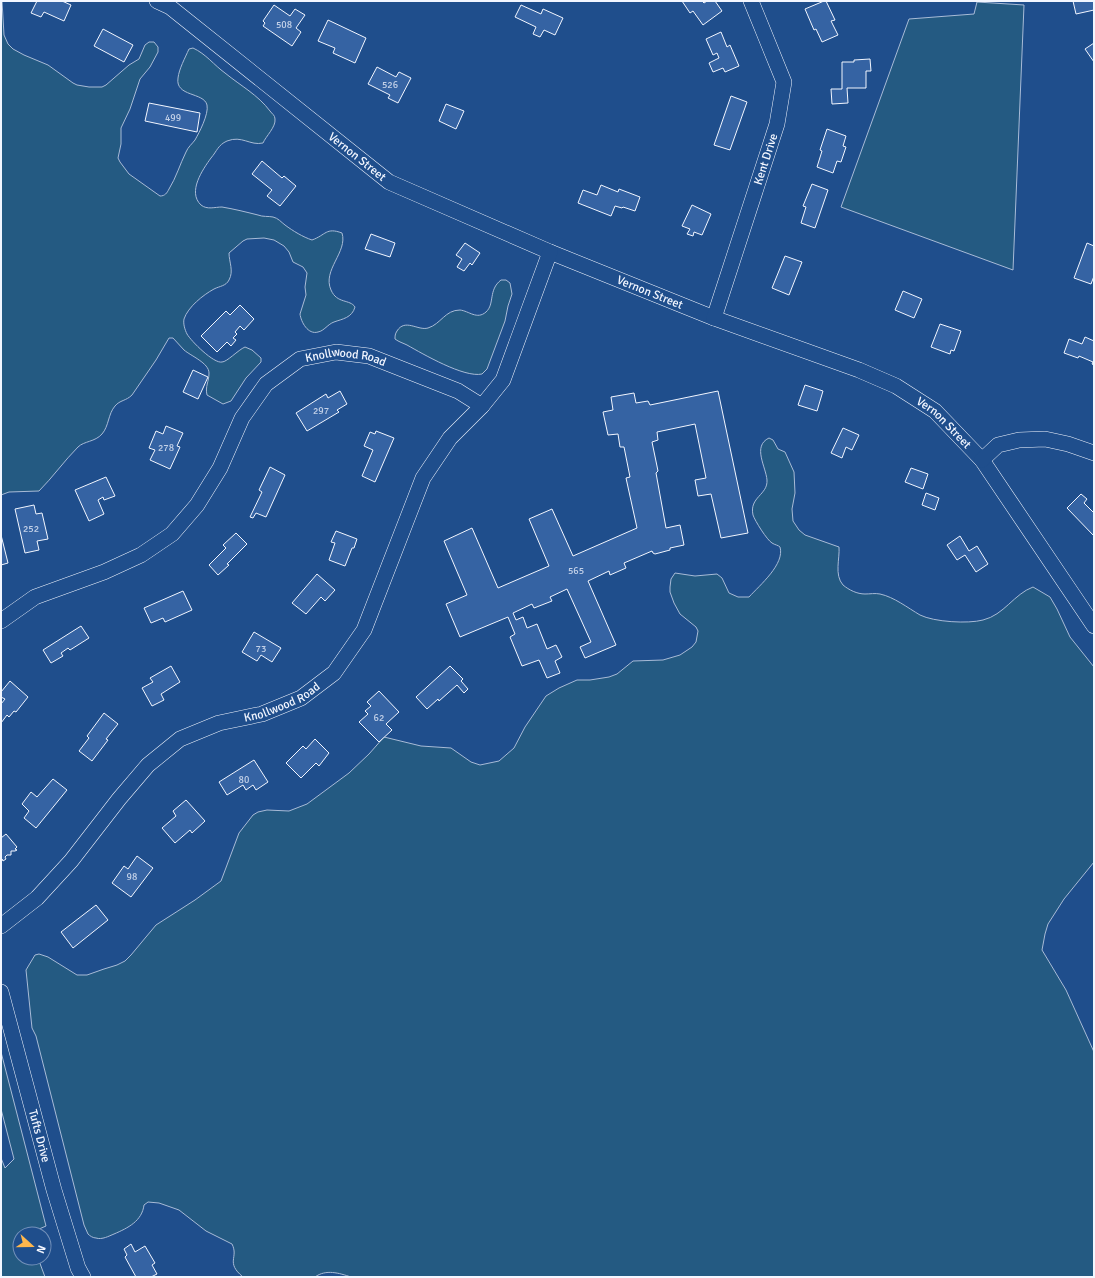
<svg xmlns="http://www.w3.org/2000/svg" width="1095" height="1278" font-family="Signika,sans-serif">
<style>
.green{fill:#245a82;stroke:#a8bbd7}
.building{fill:#3563a3;stroke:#f2f6ff}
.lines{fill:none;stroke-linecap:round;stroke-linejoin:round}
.minor-casing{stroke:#f2f6ff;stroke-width:16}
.minor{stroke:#1f4e8c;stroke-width:15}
.labels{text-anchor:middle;stroke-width:3;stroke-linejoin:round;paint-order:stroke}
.number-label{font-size:10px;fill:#c3d1e8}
.street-label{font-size:12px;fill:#f2f6ff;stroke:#1f4e8c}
</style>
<rect width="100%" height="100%" fill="#1f4e8c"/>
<!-- green -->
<g class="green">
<path d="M1 1H2L4 35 8 44 13 49 24 55 48 65 73 83 77 85 89 87H102L106 85 129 65 139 59 145 45 149 42H154L158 47V52L150 67 140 79 130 109 121 128V144L118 158 120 162 129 174 160 196C165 196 167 193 169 189 176 178 180 164 186 152 188 147 192 144 195 140 199 133 209 114 207 105 204 92 175 97 178 78 179 69 185 58 189 49L193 48C206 54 214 65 225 73 241 86 258 95 270 111 272 114 275 115 275 119 276 127 266 136 263 143 250 146 242 135 227 141 218 145 217 151 211 158 203 169 187 192 201 205 207 210 215 207 222 207 234 209 246 212 258 215 263 217 268 216 273 217 278 218 281 222 285 225 293 231 303 237 312 240 326 235 326 227 342 233 348 252 322 270 331 290 337 304 350 299 355 307 352 318 342 319 334 322 328 324 324 331 318 332 308 335 301 322 300 314L306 295 305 287 307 273 303 267 293 262 289 252 284 246 274 240 264 238 247 239 243 241 229 253C229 262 234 271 229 280 226 286 220 286 214 289 203 295 188 307 184 319 183 324 185 330 187 334 191 341 214 364 222 362 227 362 238 350 245 347L252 350 261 358V362L246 378 231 401 223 404 207 395C205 386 209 382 209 373 209 363 191 356 184 350 180 346 177 342 173 338H169L156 360 132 395C126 401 120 400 115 406 108 414 109 426 102 434 95 442 84 441 78 447 64 461 53 477 39 491L9 492 1 495Z"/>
<polygon points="977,2 1024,5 1013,270 841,207 909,19 974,14"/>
<path d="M501 280H506L510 283 512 294 508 306 505 321 487 369 482 374C464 378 423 354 407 345 403 343 399 342 395 339 395 336 395 334 397 331 405 318 418 331 428 328 441 324 445 310 460 310 469 311 477 320 486 312 495 304 488 290 501 280Z"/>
<path d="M769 438 773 440 778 449 785 452 794 472 795 493 792 509 793 521 799 530 805 535 839 547C840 558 834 575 843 585 849 590 857 594 865 594 870 594 875 593 880 594 894 597 908 608 920 615 934 622 968 624 983 620 1004 615 1014 594 1033 587L1050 597 1057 609 1070 637 1094 667V862L1064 899 1048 924 1045 934 1042 950 1066 990 1094 1052V1277H351C339 1273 326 1269 315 1277H243C225 1262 239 1258 232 1244L206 1231 179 1210 159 1203 148 1202 144 1205C142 1221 128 1228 114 1234 109 1236 102 1240 96 1238 93 1238 90 1236 88 1234L84 1225 36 1036 32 1028 26 970 35 955 39 954 48 957 77 975H87L104 969 117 965 125 961 131 955 156 925 195 900 221 881 239 833 253 815 258 812 267 810 289 811 307 804 349 773 369 754 384 737 421 746 451 748 471 762 480 765 499 761 514 748 525 727 546 696 559 688 577 680H590L609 677 617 674 633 661 663 660 680 655 692 647 696 642 698 631 696 627 680 614 674 603 670 592V587L671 579 675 573 695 576 717 574 722 578 729 593 738 597H749C760 585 785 564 780 547 778 545 775 545 772 543 767 540 755 521 753 515 749 497 768 495 767 480 766 467 752 446 769 438Z"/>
<polygon points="1,1052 46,1226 30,1233 30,1234 20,1234 20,1258 38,1258 45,1277 1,1277 1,1158 5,1168 14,1159 1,1109"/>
</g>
<!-- building -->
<g class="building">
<polygon points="37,1 62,1 71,5 64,21 44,12 41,17 31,13"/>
<polygon points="682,1 702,1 704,3 707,1 715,1 722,11 703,25 693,11 690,13"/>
<polygon points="824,1 826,1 835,20 831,21 838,35 822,42 816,29 814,30 805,9"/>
<polygon points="1073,1 1094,1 1094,10 1076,14"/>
<polygon points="274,5 290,16 295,9 305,15 296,28 301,32 292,46 263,26 265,23 263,21"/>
<polygon points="521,5 541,14 543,9 563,18 555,35 544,30 540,37 533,34 536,27 515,17"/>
<polygon points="328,20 366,38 355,63 333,53 335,48 318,41"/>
<polygon points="103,29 133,45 124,62 94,46"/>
<polygon points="721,32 727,47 730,45 739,66 725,72 723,68 713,72 709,63 719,58 717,53 713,55 706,39"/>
<polygon points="1094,43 1094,62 1085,49"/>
<polygon points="870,59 871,71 866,71 866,88 847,88 848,103 832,104 831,89 842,89 842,62 854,62 854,60"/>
<polygon points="377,67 396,77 399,72 411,78 398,103 388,98 390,95 368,84"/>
<polygon points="731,96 747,102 730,150 714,145"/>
<polygon points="149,103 200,113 197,132 145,121"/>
<polygon points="446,104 464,111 456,129 439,121"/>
<polygon points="827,129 846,136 843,146 846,147 841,162 837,161 833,173 817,167 822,151 820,150"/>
<polygon points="262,161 282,178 284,176 296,186 280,206 267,196 272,190 252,174"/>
<polygon points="812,184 828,190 815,228 801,223 806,207 803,206"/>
<polygon points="601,185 618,192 619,189 640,197 635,211 623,207 622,208 615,206 611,216 578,203 583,190 597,195"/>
<polygon points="692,205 711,214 702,235 694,232 693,236 687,234 690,229 682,226"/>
<polygon points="371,234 395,243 390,257 365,249"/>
<polygon points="465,243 480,253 472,265 470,263 464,271 457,267 462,259 456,255"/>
<polygon points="1087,243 1094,246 1094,276 1091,284 1074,278"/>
<polygon points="785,256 802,262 789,295 772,288"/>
<polygon points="903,291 922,299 914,318 895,310"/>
<polygon points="240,305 254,319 244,330 240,326 235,332 237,334 233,338 236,340 231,346 227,342 217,352 201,336 226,311 230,315"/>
<polygon points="940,324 961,331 954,351 951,350 950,354 931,347"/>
<polygon points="1085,337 1094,341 1094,365 1092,364 1093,362 1079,356 1078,358 1064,353 1069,339 1082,344"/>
<polygon points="193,370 208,377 198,399 183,392"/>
<polygon points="805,385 823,391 817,411 798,405"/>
<polygon points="340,391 347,404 337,410 339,412 307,431 296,413 326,394 328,398"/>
<polygon points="718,391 748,533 721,538 711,494 698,496 695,480 706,478 695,424 657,432 658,440 652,442 658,471 656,473 666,528 680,525 684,545 670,548 670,550 655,554 653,553 652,551 624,563 626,568 610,575 609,571 588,581 616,645 585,658 580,647 591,642 567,589 550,597 552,601 534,608 532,604 513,613 516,620 523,617 527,628 537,624 547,649 556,645 562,657 555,661 560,673 547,678 539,660 522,666 510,637 515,634 508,617 460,637 446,604 467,595 444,541 472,528 498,588 549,566 529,519 552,509 573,556 637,528 626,478 630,477 624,447 620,447 618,434 608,435 603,412 613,410 611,397 634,393 636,403 648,401 650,405"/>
<polygon points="166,426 183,433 177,446 180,447 170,469 150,460 155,450 149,448 156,431 163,434"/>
<polygon points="843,428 859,435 852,450 846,447 842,458 831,453"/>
<polygon points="376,431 394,438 375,482 362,476 373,450 364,446 370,432 375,434"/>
<polygon points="270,467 285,475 266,517 256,513 253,518 250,517 262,492 259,490"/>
<polygon points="911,468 928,474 923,489 905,482"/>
<polygon points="106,477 115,496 104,500 103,497 98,500 104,514 89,521 75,490"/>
<polygon points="926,493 939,498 935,510 922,505"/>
<polygon points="1081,494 1087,499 1084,503 1094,513 1094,536 1067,508"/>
<polygon points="34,505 36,514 42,513 48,539 37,541 39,550 25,553 15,509"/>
<polygon points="336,531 357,539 354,548 352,548 345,566 329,560 335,543 331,542"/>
<polygon points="236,533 247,544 227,564 229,565 218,575 209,565 226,548 223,545"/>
<polygon points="1,535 8,563 1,565"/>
<polygon points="960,536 969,551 977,546 988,564 976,572 965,555 957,560 947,545"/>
<polygon points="317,574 335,590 325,601 321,597 306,614 292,603"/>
<polygon points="183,591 192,610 165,622 163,618 151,623 144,608"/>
<polygon points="81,626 89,638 70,650 68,648 61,653 63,656 51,663 43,650"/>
<polygon points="254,632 281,648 272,662 261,655 257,661 242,652"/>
<polygon points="171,666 180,682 161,694 164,700 152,706 142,688 153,682 150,678"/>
<polygon points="450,666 463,679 461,681 468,689 464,693 457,685 439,701 438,699 427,709 416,697"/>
<polygon points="10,681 28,697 16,712 14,711 9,717 7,715 1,723 1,704 5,699 1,697 1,692"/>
<polygon points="379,691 399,712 386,724 392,730 379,742 359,722 368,714 365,711 371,706 367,702"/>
<polygon points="104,713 118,724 106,739 108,740 92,761 79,751 89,738 87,736"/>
<polygon points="315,739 329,753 319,766 316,763 301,778 286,763 303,746 306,749"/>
<polygon points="254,760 268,782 256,790 253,785 246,790 243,785 227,795 219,782"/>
<polygon points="53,779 67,790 36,828 24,818 29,811 22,804 31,792 37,797"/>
<polygon points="186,800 205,821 192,833 190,830 175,843 162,828 176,816 173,811"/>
<polygon points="6,834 17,847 15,849 17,850 15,851 11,851 11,855 7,855 5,857 6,859 3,861 2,859 1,863 1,838"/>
<polygon points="137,856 153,868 131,897 112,883 124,866 128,869"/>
<polygon points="96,905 108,920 73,948 61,932"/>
<polygon points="131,1244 135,1252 145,1246 155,1263 152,1265 157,1274 151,1277 136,1277 125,1257 127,1255 124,1249"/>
</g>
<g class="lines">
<defs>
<g id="minor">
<path id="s1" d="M157 1 170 7 389 182 550 252 714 318 859 370 896 386 935 411 982 460 1094 626"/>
<path id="s2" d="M714 318 777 124 784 82 751 1"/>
<polyline points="982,460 998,445 1019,440 1045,439 1068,444 1094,453"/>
<path id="s3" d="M1 621 35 597 104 572 141 555 172 534 197 505 220 468 242 418 266 384 300 359 336 352 369 356 458 391 482 406"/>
<path id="s4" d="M1 926 37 898 71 861 119 799 148 765 180 739 219 723 262 714 301 698 334 673 364 630 423 478 450 438 482 406 503 380 550 252"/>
<path id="s5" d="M1 992 54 1190 78 1268 83 1277"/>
</g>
</defs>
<!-- minor casing -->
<use href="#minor" class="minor-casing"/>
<!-- minor -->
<use href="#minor" class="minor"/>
</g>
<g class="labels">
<!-- number labels -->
<g class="number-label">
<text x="284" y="28">508</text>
<text x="390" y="88">526</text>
<text x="173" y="121">499</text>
<text x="321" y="414">297</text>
<text x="166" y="451">278</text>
<text x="31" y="532">252</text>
<text x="576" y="574">565</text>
<text x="261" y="652">73</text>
<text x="379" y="721">62</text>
<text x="244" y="783">80</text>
<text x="132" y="880">98</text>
</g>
<!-- street labels -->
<g class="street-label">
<text dy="4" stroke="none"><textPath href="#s1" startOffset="254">Vernon Street</textPath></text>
<text dy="4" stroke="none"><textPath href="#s2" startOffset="167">Kent Drive</textPath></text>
<text dy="4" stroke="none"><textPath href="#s1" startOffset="578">Vernon Street</textPath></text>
<text dy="4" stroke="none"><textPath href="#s3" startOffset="460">Knollwood Road</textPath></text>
<text dy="4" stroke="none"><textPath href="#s1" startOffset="902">Vernon Street</textPath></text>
<text dy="4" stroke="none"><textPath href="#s4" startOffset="369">Knollwood Road</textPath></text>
<text dy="4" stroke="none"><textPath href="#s5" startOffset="149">Tufts Drive</textPath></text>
</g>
</g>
<!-- border -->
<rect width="1095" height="1278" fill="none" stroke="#f2f6ff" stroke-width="4"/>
<!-- north arrow -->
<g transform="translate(32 1246) rotate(111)"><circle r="19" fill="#1f4e8c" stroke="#7391ba"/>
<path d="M0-3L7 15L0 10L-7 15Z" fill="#ffb74d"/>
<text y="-6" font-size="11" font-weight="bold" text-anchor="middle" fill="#f2f6ff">N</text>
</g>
</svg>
